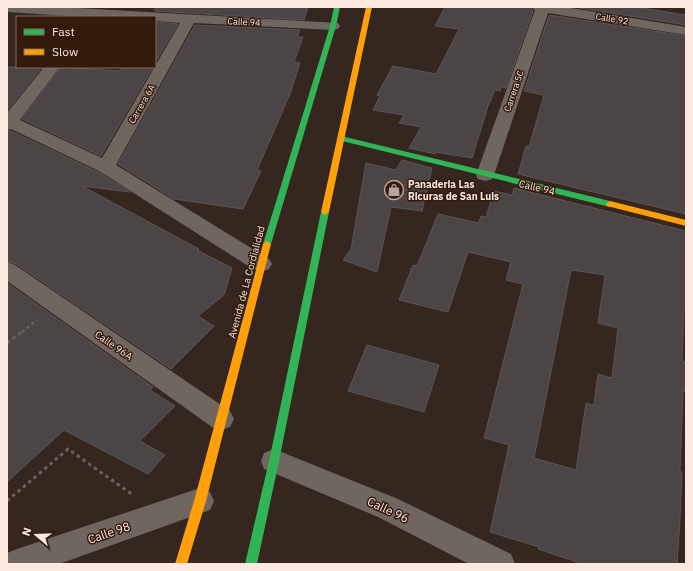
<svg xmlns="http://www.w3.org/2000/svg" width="693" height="571" font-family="'IBM Plex Sans',sans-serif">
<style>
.building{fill:#4c4546;stroke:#5c5558;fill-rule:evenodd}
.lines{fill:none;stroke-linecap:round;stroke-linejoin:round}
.path-far1{stroke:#6c615b;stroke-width:2.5;stroke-dasharray:3 3;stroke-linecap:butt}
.path{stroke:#6c615b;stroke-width:3;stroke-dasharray:3.5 3.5;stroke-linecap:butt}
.street{fill:#706660;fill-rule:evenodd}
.fast{fill:#30b455;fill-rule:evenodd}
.slow{fill:#ff9f0a;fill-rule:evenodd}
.labels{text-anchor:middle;stroke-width:3;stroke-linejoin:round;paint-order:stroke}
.far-street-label{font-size:9px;fill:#fbe9e0;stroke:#331a0d}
.poi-label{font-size:10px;font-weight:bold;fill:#fbe9e0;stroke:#331a0d;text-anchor:start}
.street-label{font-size:10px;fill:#fbe9e0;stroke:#331a0d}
.near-street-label{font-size:12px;fill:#fbe9e0;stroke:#331a0d}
</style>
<rect width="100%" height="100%" fill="#35261f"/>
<!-- building -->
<g class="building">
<polygon points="155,7 308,7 304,20 155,11"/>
<polygon points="445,7 530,7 533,11 506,88 501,87 500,91 495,90 488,106 472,158 435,152 435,154 409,148 421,127 399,123 404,115 373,110 380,96 377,95 393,66 436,74 459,29 435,26"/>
<polygon points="574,7 635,7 686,15 686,25"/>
<polygon points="549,15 686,36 686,214 518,174 526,146 529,147 544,95 524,91"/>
<polygon points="155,22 178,24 155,63"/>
<polygon points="195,25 300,30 297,37 303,37 294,62 300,63 290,94 257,170 261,171 243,209 174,199 118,164"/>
<polygon points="7,67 42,67 7,111"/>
<polygon points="61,67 120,71 122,67 153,67 101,156 22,119"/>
<polygon points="7,131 11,131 98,172 130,192 82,186 199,249 197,250 232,268 224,295 198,316 214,326 171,369 16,264 7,261"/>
<polygon points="402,160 432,168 422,211 391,207 377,272 343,260 351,249 366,163 396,170"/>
<path d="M514 188 686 231V307L684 306 682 361 686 362V392L683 391 680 471 682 472 680 519 677 564H583L538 549 539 547 490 532 509 445 484 438 523 284 506 280 511 262 468 252 448 312 399 300 413 265 417 266 438 214 479 223 481 216 486 217 494 191 512 195ZM571 270 605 275 598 323 618 328 612 378 598 374 594 405 586 403 576 470 534 458Z"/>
<polygon points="7,283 153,387 150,390 175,406 140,441 165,455 148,474 64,430 7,482"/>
<polygon points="367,345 439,365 424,412 348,391"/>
</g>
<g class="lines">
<!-- path-far1 -->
<polyline class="path-far1" points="22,332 37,320"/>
<!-- path -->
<g class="path">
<polyline points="7,343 23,331"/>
<polyline points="7,501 68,449 133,495"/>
</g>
<!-- street -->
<g class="street">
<polygon points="7,7 60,7 338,23 340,26 338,29 333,30 194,23 116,165 269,259 272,264 269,269 261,272 253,269 99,171 11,129 7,130 7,113 44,67 60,67 20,120 102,158 180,23 155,21 155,17 82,17 7,12"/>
<polygon points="531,7 565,7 686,27 686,35 548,13 494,175 492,179 485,181 478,179 476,175 535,10"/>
<polygon points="7,262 15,265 230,411 234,419 230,427 221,430 212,427 7,281"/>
<polygon points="274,449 398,499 511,554 515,564 469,564 378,517 264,469 261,461 264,453"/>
<polygon points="200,488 210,492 214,501 210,510 59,564 7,564 7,553 17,549"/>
</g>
<!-- fast -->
<g class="fast">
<polygon points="334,7 340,7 336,26 271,244 267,247 263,244 330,26"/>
<polygon points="338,136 341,136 610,201 614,204 610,207 338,140"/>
<polygon points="325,209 329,212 279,461 257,564 245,564 269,461 321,212"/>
</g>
<!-- slow -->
<g class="slow">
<polygon points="366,7 372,7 329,212 325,215 321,212"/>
<polygon points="610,201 686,220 686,226 607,206 606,204"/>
<polygon points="267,241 271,244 206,501 187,564 175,564 194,501 263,244"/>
</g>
</g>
<!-- icons -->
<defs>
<symbol id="shop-ring" viewBox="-11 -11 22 22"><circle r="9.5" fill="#331a0d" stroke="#b6a59c" stroke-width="1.5"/><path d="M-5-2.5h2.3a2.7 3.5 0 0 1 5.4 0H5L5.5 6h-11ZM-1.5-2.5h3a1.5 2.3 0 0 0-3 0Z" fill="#b6a59c"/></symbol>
</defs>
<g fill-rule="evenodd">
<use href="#shop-ring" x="383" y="179" width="22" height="22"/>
</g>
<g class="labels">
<!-- far-street labels -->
<g class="far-street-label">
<text transform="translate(612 19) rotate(9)" y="3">Calle 92</text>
<text transform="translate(244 22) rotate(3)" y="3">Calle 94</text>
<text transform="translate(514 91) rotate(-71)" y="3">Carrera 5C</text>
<text transform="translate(142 104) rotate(-60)" y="3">Carrera 6A</text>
</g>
<!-- poi labels -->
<g class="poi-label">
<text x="408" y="188">Panaderia Las<tspan x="408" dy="12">Ricuras de San Luis</tspan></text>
</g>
<!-- street labels -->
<g class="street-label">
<text transform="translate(537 187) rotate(13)" y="4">Calle 94</text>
<text transform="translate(246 282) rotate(-75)" y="4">Avenida de La Cordialidad</text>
<text transform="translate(114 345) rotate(35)" y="4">Calle 96A</text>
</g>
<!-- near-street labels -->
<g class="near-street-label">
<text transform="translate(388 510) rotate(25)" y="4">Calle 96</text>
<text transform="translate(109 533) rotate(-19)" y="4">Calle 98</text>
</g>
</g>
<!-- border -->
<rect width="693" height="571" fill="none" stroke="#fbe9e0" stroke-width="16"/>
<!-- legend -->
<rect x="16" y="16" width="140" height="52" fill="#331a0d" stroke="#836d61"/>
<rect x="24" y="29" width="20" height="6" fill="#30b455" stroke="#836d61"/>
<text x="52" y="36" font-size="12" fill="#fbe9e0">Fast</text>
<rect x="24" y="49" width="20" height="6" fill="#ff9f0a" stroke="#836d61"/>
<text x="52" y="56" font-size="12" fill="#fbe9e0">Slow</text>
<!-- north arrow -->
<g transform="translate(36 535) rotate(289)" stroke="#331a0d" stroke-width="3" paint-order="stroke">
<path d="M0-3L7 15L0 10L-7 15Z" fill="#fbe9e0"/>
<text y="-6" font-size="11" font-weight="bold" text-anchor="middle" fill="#fbe9e0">N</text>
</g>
</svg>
